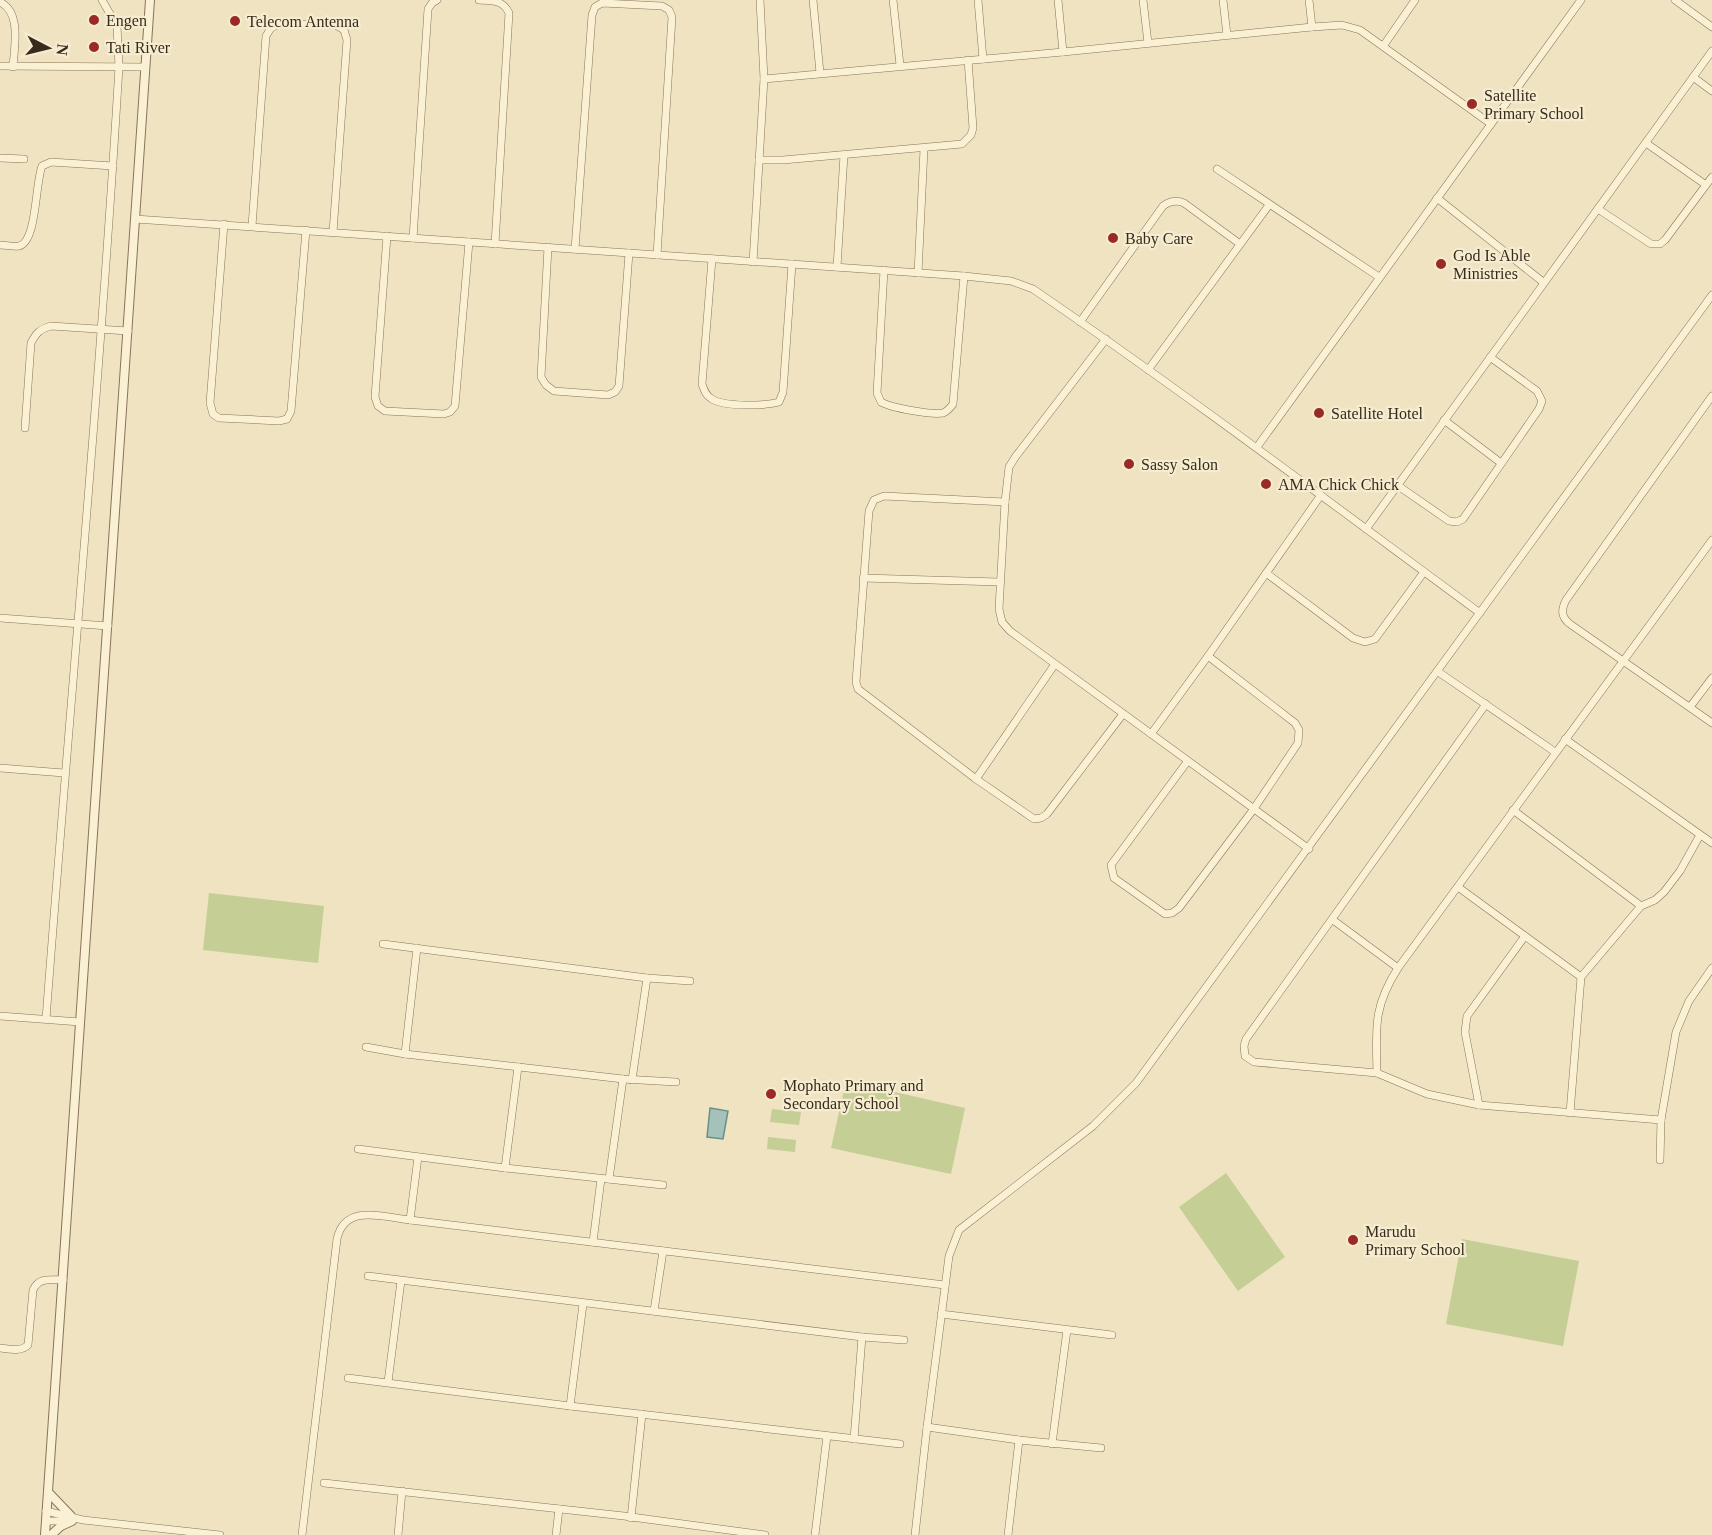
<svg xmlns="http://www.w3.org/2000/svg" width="1712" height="1535" font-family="Georgia,serif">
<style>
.green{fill:#c5ce95}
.water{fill:#a4c1ba;stroke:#6a9088;stroke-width:1.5}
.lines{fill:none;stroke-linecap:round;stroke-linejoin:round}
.minor-casing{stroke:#897458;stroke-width:8}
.tertiary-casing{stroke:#897458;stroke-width:10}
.minor{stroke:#faf0d4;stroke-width:7}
.tertiary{stroke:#faf0d4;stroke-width:8}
.poi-dot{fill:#9a2a26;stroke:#f6edd1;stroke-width:2}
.labels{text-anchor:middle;stroke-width:4.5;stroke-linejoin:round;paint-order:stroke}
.poi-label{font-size:16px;fill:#382b1d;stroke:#f6edd1;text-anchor:start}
</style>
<rect width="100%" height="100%" fill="#efe3c1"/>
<!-- green -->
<g class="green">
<polygon points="209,893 324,906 318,963 203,950"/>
<polygon points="846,1081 965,1108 951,1174 831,1148"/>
<polygon points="772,1109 801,1112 799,1125 770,1122"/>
<polygon points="768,1137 796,1140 795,1152 767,1149"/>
<polygon points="1226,1173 1285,1257 1238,1291 1179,1207"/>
<polygon points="1462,1239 1579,1261 1563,1346 1446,1324"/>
</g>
<!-- water -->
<polygon class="water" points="710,1108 728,1111 723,1139 707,1137"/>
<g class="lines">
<defs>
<g id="minor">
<path d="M479 0C493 1 503 0 509 13L495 244"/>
<polyline points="813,0 820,73"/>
<polyline points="893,0 900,65"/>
<polyline points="978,0 983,59"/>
<polyline points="1058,0 1063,52"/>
<polyline points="1143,0 1148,43"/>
<polyline points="1223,0 1227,35"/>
<polyline points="1309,0 1312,27"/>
<polyline points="1675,0 1712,27"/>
<path d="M0 2C22 12 14 48 13 67"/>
<polyline points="1384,45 1415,0"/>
<polyline points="0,66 145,67"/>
<polyline points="1693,77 1712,91"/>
<polyline points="764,79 1063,52 1312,27 1342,25 1360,30 1491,124"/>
<polyline points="1646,143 1706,185"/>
<polyline points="0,158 24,159"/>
<polyline points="759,160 783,160 962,144 971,135 973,128 968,60"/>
<polyline points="1217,169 1379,277"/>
<polyline points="1437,198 1543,282"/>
<polyline points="1598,209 1651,244 1660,244 1665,240 1712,177"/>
<path d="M135 219 964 276 1011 281 1033 289C1185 393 1332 504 1480 613"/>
<polyline points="224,224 210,403 213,414 219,418 279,421 287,419 291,411 306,230"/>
<polyline points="252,226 266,36 271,28 279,24 336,25 344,30 347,40 333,232"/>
<polyline points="387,236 375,397 378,406 385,411 444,414 450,412 455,406 469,242"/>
<polyline points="413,238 428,9 432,3 437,0"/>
<path d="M0 245C6 245 14 247 19 246 37 242 35 184 42 166L51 162 113 166"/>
<polyline points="548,247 541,377 546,385 554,391 608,395 615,392 619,386 629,253"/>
<polyline points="575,249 592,15 595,7 602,3 662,6 669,10 672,17 657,255"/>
<path d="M712 259 702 384C704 390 706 396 712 399 724 407 765 406 779 402L783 392 792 264"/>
<polyline points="753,262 764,79 760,0"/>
<polyline points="837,267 844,155"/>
<path d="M884 270 877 393 881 402C891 408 932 415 943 413 948 411 950 408 953 404L964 276"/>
<polyline points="918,273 924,149"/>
<path d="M1080 322 1163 206C1170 201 1177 200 1184 203L1240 244"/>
<polyline points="1106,339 1016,456 1009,467 1005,502 999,609 1002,622 1010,631 1309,849"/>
<polyline points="1148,370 1269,205"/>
<path d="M1712 396 1566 600C1561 610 1561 617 1570 624L1712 723"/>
<polyline points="1444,420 1501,463"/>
<path d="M25 428 31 343C36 333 40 329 51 326L128 331"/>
<polyline points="1257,447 1581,0"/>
<polyline points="1397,485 1449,521 1457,522 1463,519 1539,409 1542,401 1537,391 1490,357"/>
<polyline points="1005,502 884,496 874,500 869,511 856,682 858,689 976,779 1034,819 1041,818 1047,814 1123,714"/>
<polyline points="1366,529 1712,51"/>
<polyline points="1266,573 1353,638 1365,642 1375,639 1424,572"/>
<polyline points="863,578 999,582"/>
<polyline points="0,618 108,626"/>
<polyline points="1437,671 1555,752"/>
<polyline points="1690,707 1712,678"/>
<polyline points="1151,734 1208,656 1321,495"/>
<polyline points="1565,739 1712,843"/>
<polyline points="1187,762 1111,865 1114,878 1165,914 1172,913 1179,908 1253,810 1298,743 1299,730 1295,723 1208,656"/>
<polyline points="0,768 64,773"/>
<polyline points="976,779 1055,664"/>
<polyline points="1513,810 1641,906"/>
<polyline points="1458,887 1581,977"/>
<polyline points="1333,920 1398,968"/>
<polyline points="383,944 647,978 690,981"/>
<polyline points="0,1016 80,1022"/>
<path d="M46 1019C70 702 100 385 119 67L117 26 102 0"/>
<polyline points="366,1047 405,1054 623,1079 676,1082"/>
<polyline points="405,1054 417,948"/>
<polyline points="1377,1073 1254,1062 1245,1056 1244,1046 1246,1039 1486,704"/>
<polyline points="632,1080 647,978"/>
<polyline points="1479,1105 1465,1032 1467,1016 1525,936"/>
<polyline points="1570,1113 1581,977 1641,906 1655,900 1664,892 1680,871 1700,835"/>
<path d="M1661 1120 1479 1105 1427 1094 1377 1073C1376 1028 1373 1007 1398 968L1712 540"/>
<polyline points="358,1149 505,1168 663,1185"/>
<polyline points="1660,1160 1661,1120 1676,1032 1689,1001 1712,968"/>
<polyline points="505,1168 518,1067"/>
<polyline points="609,1179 623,1079"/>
<polyline points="410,1220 418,1157"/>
<polyline points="593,1242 601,1179"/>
<polyline points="368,1276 862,1337 904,1340"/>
<polyline points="654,1311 663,1251"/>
<polyline points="941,1314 1112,1335"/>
<path d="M0 1348C9 1349 21 1352 28 1345L33 1290C39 1277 50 1280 63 1280"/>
<polyline points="348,1378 570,1406 900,1444"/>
<polyline points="388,1382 401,1281"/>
<polyline points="570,1406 583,1304"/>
<polyline points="927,1427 1019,1440 1101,1448"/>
<polyline points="854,1439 862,1337"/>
<polyline points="1052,1444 1067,1330"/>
<polyline points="324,1483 624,1516 765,1535"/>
<polyline points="46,1511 83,1520 220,1535"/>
<polyline points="631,1518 642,1414"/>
<polyline points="46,1521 69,1521"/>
<path d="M302 1535 337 1239C345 1203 383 1217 410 1220L945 1285"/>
<polyline points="398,1535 402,1491"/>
<polyline points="556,1535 559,1509"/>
<polyline points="815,1535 827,1436"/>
<polyline points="915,1535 927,1427 949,1256 959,1230 1093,1126 1136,1083 1712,295"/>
<polyline points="1008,1535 1019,1440"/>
</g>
<g id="tertiary">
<polyline points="48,1492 71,1516"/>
<polyline points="45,1535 150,0"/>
<polyline points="51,1535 61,1526 72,1521"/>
</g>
</defs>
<!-- minor casing -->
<use href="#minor" class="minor-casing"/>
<!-- tertiary casing -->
<use href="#tertiary" class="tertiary-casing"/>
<!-- minor -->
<use href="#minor" class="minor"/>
<!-- tertiary -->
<use href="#tertiary" class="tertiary"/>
</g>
<!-- markers -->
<g class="poi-dot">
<circle cx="94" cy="20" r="6"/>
<circle cx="235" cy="21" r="6"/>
<circle cx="94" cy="47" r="6"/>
<circle cx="1472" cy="104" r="6"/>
<circle cx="1113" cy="238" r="6"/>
<circle cx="1441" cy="264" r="6"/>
<circle cx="1319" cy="413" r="6"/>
<circle cx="1129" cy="464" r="6"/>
<circle cx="1266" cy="484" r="6"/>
<circle cx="771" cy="1094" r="6"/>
<circle cx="1353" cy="1240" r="6"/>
</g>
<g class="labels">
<!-- poi labels -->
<g class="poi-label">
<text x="106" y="26">Engen</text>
<text x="247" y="27">Telecom Antenna</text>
<text x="106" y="53">Tati River</text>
<text x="1484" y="101">Satellite<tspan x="1484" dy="18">Primary School</tspan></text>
<text x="1125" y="244">Baby Care</text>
<text x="1453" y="261">God Is Able<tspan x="1453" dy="18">Ministries</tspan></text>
<text x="1331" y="419">Satellite Hotel</text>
<text x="1141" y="470">Sassy Salon</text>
<text x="1278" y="490">AMA Chick Chick</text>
<text x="783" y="1091">Mophato Primary and<tspan x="783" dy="18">Secondary School</tspan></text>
<text x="1365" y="1237">Marudu<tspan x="1365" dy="18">Primary School</tspan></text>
</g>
</g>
<!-- north arrow -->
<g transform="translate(48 48) rotate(97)" stroke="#f6edd1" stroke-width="4.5" paint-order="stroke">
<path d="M0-4.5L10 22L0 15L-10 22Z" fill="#382b1d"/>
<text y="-9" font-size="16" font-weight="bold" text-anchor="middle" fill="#382b1d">N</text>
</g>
</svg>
